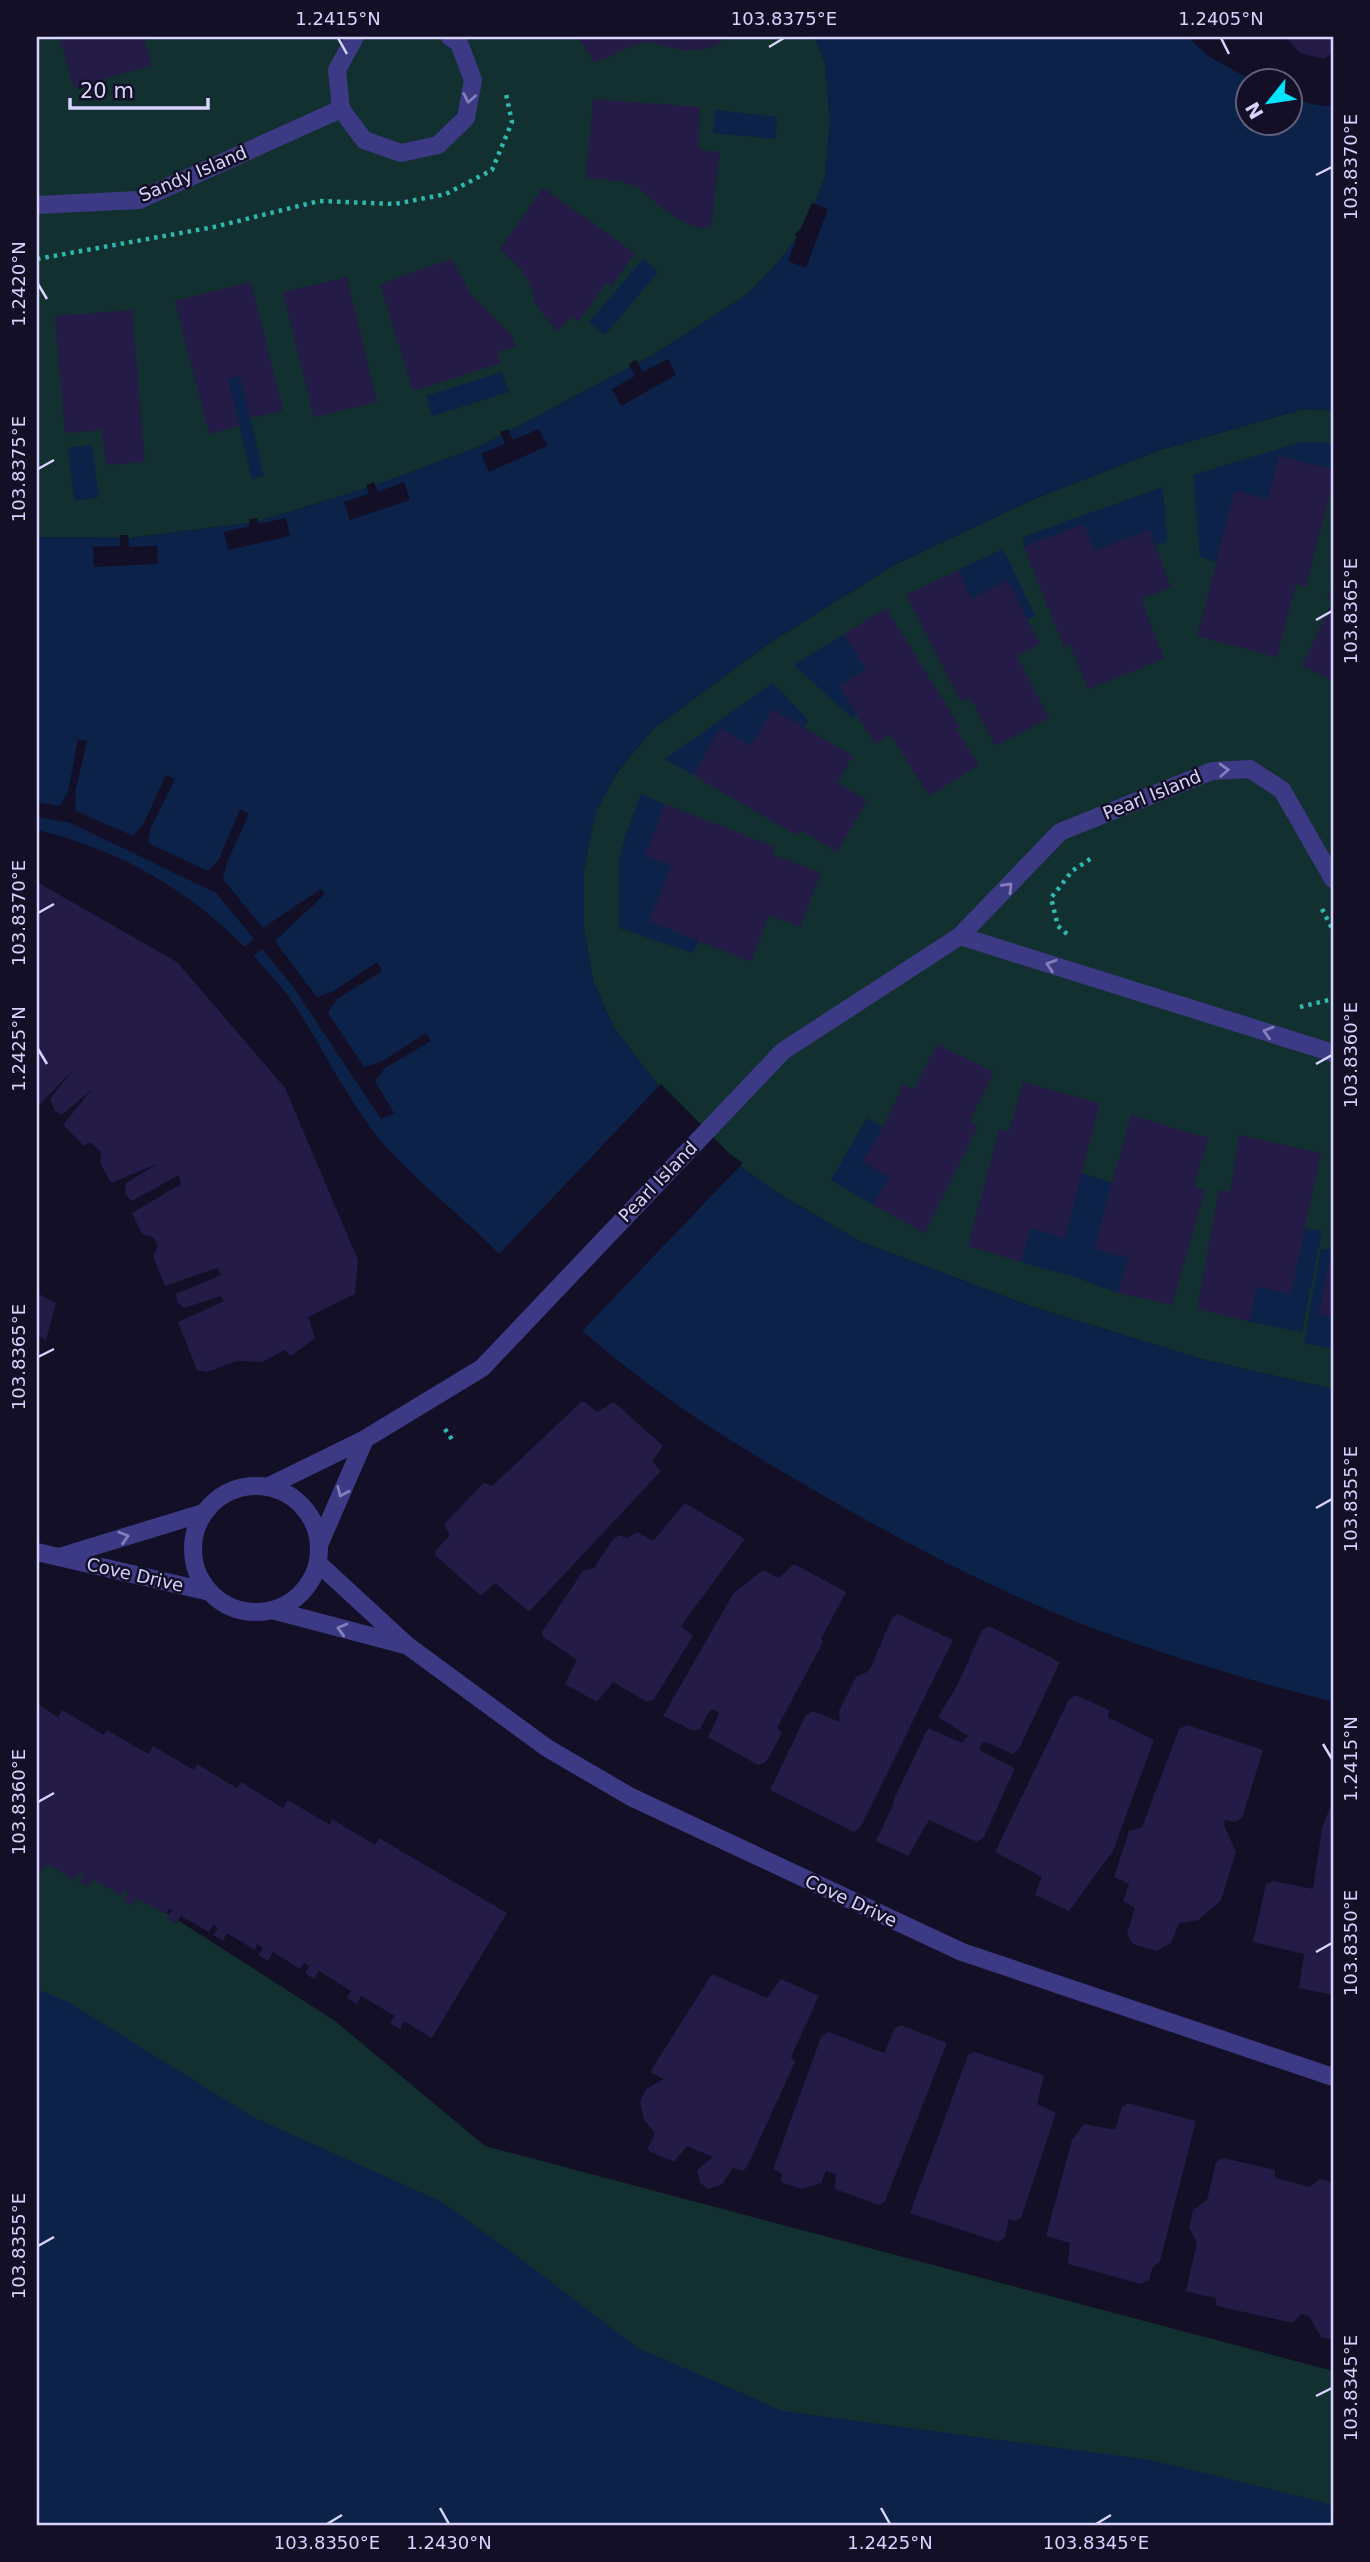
<svg xmlns="http://www.w3.org/2000/svg" width="1370" height="2562" font-family="'DejaVu Sans',sans-serif">
<style>
.green{fill:#12302f}
.water{fill:#0c2248}
.pier{fill:#130f26}
.building{fill:#241b47}
.lines{fill:none;stroke-linecap:round;stroke-linejoin:round}
.path{stroke:#2fb8b0;stroke-width:4.5;stroke-dasharray:3.5 5;stroke-linecap:butt}
.minor{stroke:#3d3a85;stroke-width:18}
.oneway{stroke:#837fbc}
.ticks{fill:none;stroke:#d9d4ff;stroke-width:2.5}
.labels{text-anchor:middle;stroke-width:5;stroke-linejoin:round;paint-order:stroke}
.street-label{font-size:18px;fill:#d9d4ff;stroke:#130f26}
.neatline{fill:none;stroke:#d9d4ff;stroke-width:2.5}
.ticks-label{font-size:18px;text-anchor:middle;fill:#d9d4ff}
</style>
<rect width="100%" height="100%" fill="#130f26"/>
<!-- green -->
<g class="green">
<polygon points="37,37 815,37 825,63 830,121 825,176 810,218 781,259 748,294 653,355 481,446 371,487 256,522 130,538 37,537"/>
<polygon points="1303,409 1333,410 1333,1389 1201,1359 1030,1306 859,1241 773,1190 728,1157 666,1096 614,1028 593,981 584,929 584,869 596,810 618,771 653,729 768,644 894,565 1036,498 1160,450"/>
<polygon points="37,1830 335,2021 485,2146 1333,2371 1333,2525 37,2525"/>
</g>
<!-- water -->
<g class="water">
<path d="M815 37H1187L1210 57 1251 80H1248V122H1290V96L1311 104 1333 107V410L1303 409 1160 450 1036 498 894 565 768 644 653 729 618 771 596 811 584 869V928L593 981 614 1028 666 1096 728 1157 773 1190 859 1241 1030 1306 1201 1359 1333 1389V1702C1252 1681 1173 1658 1095 1629 995 1591 899 1540 807 1486 733 1444 659 1396 594 1341 551 1305 512 1265 470 1226 443 1201 413 1177 388 1149 349 1105 324 1049 292 1001 285 990 275 980 266 970 206 900 127 851 37 830V537L130 538 256 522 371 487 481 446 653 355 748 294 781 259 810 218 825 176 830 121 825 63Z"/>
<polygon points="715,110 777,117 776,139 713,133"/>
<polygon points="643,259 658,272 605,335 589,322"/>
<polygon points="502,372 509,392 432,416 426,396"/>
<polygon points="240,376 264,476 252,479 228,379"/>
<polygon points="1301,442 1333,443 1333,470 1279,456 1268,499 1235,491 1216,562 1200,557 1193,475"/>
<polygon points="92,445 99,497 74,501 68,448"/>
<polygon points="1163,487 1167,542 1155,546 1148,530 1094,551 1084,524 1024,547 1023,537"/>
<polygon points="1003,549 1035,616 1027,620 1008,581 972,599 958,570"/>
<polygon points="844,634 866,669 839,686 857,715 852,718 794,665"/>
<polygon points="773,683 808,720 804,727 751,746 720,728 693,775 665,759"/>
<polygon points="641,794 665,804 645,855 671,865 649,921 699,941 693,953 619,928 619,860 626,834"/>
<polygon points="867,1118 883,1127 889,1177 873,1205 831,1180"/>
<polygon points="1082,1173 1112,1183 1094,1248 1128,1258 1118,1293 1072,1276 1021,1262 1030,1228"/>
<polygon points="1305,1228 1322,1231 1302,1332 1250,1322 1256,1287 1291,1294"/>
<polygon points="1321,1249 1332,1249 1319,1313 1333,1317 1333,1349 1304,1343"/>
<polygon points="37,1989 70,2003 253,2117 440,2201 513,2253 638,2348 783,2411 1150,2460 1323,2502 1333,2507 1333,2525 37,2525"/>
</g>
<!-- pier -->
<g class="pier">
<polygon points="812,203 828,209 806,268 788,261 797,237 794,235 801,228"/>
<polygon points="668,359 676,375 621,406 612,389 635,376 629,364 636,360 643,372"/>
<polygon points="508,429 513,440 539,429 547,446 489,472 481,454 505,444 500,432"/>
<polygon points="374,482 378,492 404,482 410,500 350,520 344,502 369,494 366,485"/>
<polygon points="257,518 259,524 286,518 290,536 228,550 224,532 250,526 249,519"/>
<polygon points="120,535 128,535 129,547 157,546 158,564 94,567 93,547 120,546"/>
<polygon points="78,739 87,741 75,793 76,811 133,836 144,823 166,775 175,779 151,827 148,843 208,871 219,859 240,809 249,814 227,862 223,879 263,928 321,889 325,894 275,941 317,997 332,992 377,962 382,971 337,999 328,1013 364,1067 381,1062 426,1033 431,1041 385,1068 375,1081 394,1113 381,1119 292,985 262,949 251,958 242,949 254,939 216,893 71,823 37,817 37,802 60,806 68,792"/>
<polygon points="661,1084 730,1154 743,1163 580,1333 497,1256"/>
</g>
<!-- building -->
<g class="building">
<polygon points="59,37 144,37 152,65 74,88"/>
<polygon points="578,37 722,37 723,40 715,46 699,50 682,50 648,42 634,45 595,63"/>
<polygon points="1285,37 1333,37 1333,53 1323,59 1300,53"/>
<polygon points="593,99 700,107 699,150 720,152 711,227 697,228 684,222 659,206 639,188 621,181 586,178"/>
<polygon points="543,188 635,253 612,286 607,282 579,321 571,317 557,331 537,307 530,285 521,269 500,249"/>
<polygon points="452,259 470,293 511,335 516,346 497,352 501,363 413,391 380,284"/>
<polygon points="347,277 377,402 314,417 283,292"/>
<polygon points="251,282 283,411 250,418 240,376 228,379 239,426 209,434 175,301"/>
<polygon points="132,310 145,462 106,465 102,430 65,433 55,316"/>
<polygon points="1279,456 1333,470 1333,481 1306,587 1296,584 1277,657 1197,636 1235,491 1268,499"/>
<polygon points="1084,524 1094,551 1149,530 1171,587 1141,599 1164,659 1088,689 1070,645 1064,647 1024,547"/>
<polygon points="958,570 972,599 1008,581 1040,644 1017,656 1049,718 995,746 970,697 961,702 906,595"/>
<polygon points="1333,584 1333,681 1302,666 1333,600 1327,597"/>
<polygon points="886,608 960,727 956,729 979,765 929,796 890,734 875,744 839,686 866,669 844,634"/>
<polygon points="772,709 853,756 837,783 867,800 837,852 800,830 796,835 693,775 720,728 751,746"/>
<polygon points="665,804 775,847 772,854 821,873 800,927 769,915 751,962 649,921 671,865 645,855"/>
<polygon points="37,882 177,962 285,1088 358,1260 355,1294 308,1317 315,1338 291,1356 285,1350 261,1362 237,1361 207,1372 197,1370 178,1322 224,1301 221,1296 184,1308 177,1302 176,1294 221,1275 217,1268 165,1286 153,1256 158,1246 153,1237 142,1234 132,1213 181,1184 179,1175 132,1201 125,1194 126,1183 159,1163 111,1183 100,1163 101,1152 90,1142 84,1146 63,1125 92,1089 62,1115 55,1111 50,1099 73,1070 38,1106 37,1105"/>
<polygon points="937,1044 994,1072 970,1121 978,1126 925,1233 873,1205 889,1177 863,1161 883,1127 903,1084 914,1089"/>
<polygon points="1023,1082 1100,1103 1065,1238 1030,1228 1021,1262 968,1246 999,1129 1009,1132"/>
<polygon points="1131,1115 1208,1138 1194,1187 1205,1190 1172,1305 1118,1293 1128,1258 1094,1248"/>
<polygon points="1239,1135 1321,1153 1291,1294 1256,1287 1250,1322 1197,1309 1219,1190 1230,1192"/>
<polygon points="1332,1248 1333,1248 1333,1317 1319,1314"/>
<polygon points="37,1293 56,1303 46,1340 37,1335"/>
<polygon points="581,1402 585,1402 597,1412 614,1402 663,1446 652,1461 661,1471 529,1612 495,1583 481,1596 436,1556 435,1551 450,1535 444,1524 484,1483 492,1486"/>
<polygon points="685,1503 745,1539 681,1626 693,1636 654,1699 647,1702 613,1682 597,1702 565,1684 577,1660 542,1636 542,1632 583,1571 594,1568 613,1539 620,1535 627,1538 637,1532 653,1541"/>
<polygon points="794,1564 846,1592 821,1639 823,1642 777,1728 782,1733 766,1762 758,1765 708,1737 719,1714 716,1710 710,1710 700,1729 694,1731 663,1716 733,1594 763,1570 779,1578"/>
<polygon points="898,1614 953,1640 860,1828 854,1832 770,1790 806,1715 813,1711 840,1722 839,1711 856,1677 869,1671 892,1618"/>
<polygon points="989,1626 1060,1662 1019,1749 1013,1754 986,1742 982,1743 979,1750 1015,1768 984,1837 977,1842 929,1820 908,1856 876,1841 894,1803 893,1801 928,1728 962,1743 968,1736 938,1717 957,1686 982,1630"/>
<polygon points="1076,1695 1109,1710 1108,1717 1154,1740 1113,1851 1069,1911 1035,1895 1042,1877 995,1852 1069,1699"/>
<polygon points="37,1704 58,1717 62,1710 104,1735 107,1730 148,1754 153,1746 194,1770 197,1764 237,1788 241,1782 283,1808 288,1800 330,1825 332,1819 375,1845 379,1838 507,1913 432,2038 404,2021 400,2029 390,2023 395,2016 361,1996 357,2004 347,1998 351,1991 319,1971 314,1979 305,1973 309,1966 304,1963 300,1969 273,1952 268,1961 258,1955 263,1948 257,1944 255,1950 227,1933 223,1941 213,1935 218,1928 213,1925 209,1932 181,1916 176,1924 167,1918 172,1910 169,1909 165,1914 137,1898 132,1905 123,1900 128,1893 124,1890 121,1896 93,1879 88,1887 79,1881 84,1874 80,1872 75,1880 47,1864 42,1871 37,1868"/>
<polygon points="1187,1725 1263,1750 1242,1818 1235,1822 1225,1820 1224,1825 1236,1852 1221,1900 1199,1920 1179,1923 1171,1943 1156,1951 1133,1944 1127,1934 1135,1908 1123,1901 1129,1884 1114,1877 1129,1831 1142,1827 1179,1729"/>
<polygon points="1333,1800 1333,1995 1299,1988 1304,1954 1253,1942 1266,1884 1273,1881 1313,1889 1322,1828"/>
<polygon points="712,1974 767,1998 781,1979 819,1996 791,2057 795,2062 747,2167 743,2171 733,2168 722,2184 709,2189 700,2183 697,2170 713,2157 687,2146 674,2162 647,2150 655,2133 644,2120 640,2102 646,2089 664,2079 650,2072"/>
<polygon points="901,2025 947,2043 885,2201 879,2205 835,2189 836,2174 826,2171 821,2183 801,2189 781,2182 782,2174 773,2169 821,2037 829,2032 884,2053 895,2028"/>
<polygon points="975,2052 1044,2075 1037,2104 1056,2113 1021,2218 1015,2221 1009,2219 1005,2237 998,2242 910,2213 968,2055"/>
<polygon points="1128,2103 1196,2121 1160,2261 1153,2267 1149,2280 1141,2284 1068,2264 1070,2243 1046,2236 1072,2140 1084,2124 1115,2130 1122,2107"/>
<polygon points="1223,2158 1275,2170 1275,2178 1310,2187 1320,2179 1333,2183 1333,2340 1321,2337 1309,2316 1301,2314 1293,2323 1217,2306 1215,2298 1186,2291 1197,2242 1189,2228 1193,2210 1207,2200 1216,2162"/>
</g>
<g class="lines">
<!-- path -->
<g class="path">
<polyline points="37,259 214,227 319,201 395,204 446,194 492,170 512,122 506,94"/>
<polyline points="1322,909 1333,930"/>
<polyline points="1067,934 1058,926 1051,898 1072,871 1093,857"/>
<polyline points="1300,1007 1333,999"/>
<polyline points="445,1429 453,1441"/>
</g>
<!-- minor -->
<g class="minor">
<polyline points="355,37 337,70 341,109 364,140 401,153 438,145 466,118 473,80 459,43 450,37"/>
<polyline points="37,205 139,200 341,109"/>
<polyline points="960,936 1333,1053"/>
<circle cx="256" cy="1549" r="63"/>
<polyline points="267,1487 365,1439 482,1368 783,1051 960,936 1060,832 1212,771 1250,769 1282,790 1333,879"/>
<polyline points="319,1545 365,1439"/>
<polyline points="37,1552 210,1592"/>
<polyline points="59,1557 203,1513"/>
<polyline points="318,1563 408,1646 547,1748 631,1797 962,1952 1333,2077"/>
<polyline points="272,1610 405,1645"/>
</g>
</g>
<!-- one-way arrows -->
<defs><path id="oneway-chevron" d="M-2-3.5L2.5 0L-2 3.5" fill="none" stroke-width="1.6" stroke-linecap="round" stroke-linejoin="round" transform="scale(1.75)"/></defs>
<g class="oneway">
<use href="#oneway-chevron" transform="translate(469 98) rotate(101)"/>
<use href="#oneway-chevron" transform="translate(1224 770) rotate(-3)"/>
<use href="#oneway-chevron" transform="translate(1008 887) rotate(-46)"/>
<use href="#oneway-chevron" transform="translate(1051 965) rotate(-162)"/>
<use href="#oneway-chevron" transform="translate(1268 1032) rotate(-163)"/>
<use href="#oneway-chevron" transform="translate(342 1492) rotate(114)"/>
<use href="#oneway-chevron" transform="translate(124 1537) rotate(-17)"/>
<use href="#oneway-chevron" transform="translate(342 1629) rotate(-165)"/>
</g>
<!-- ticks -->
<path class="ticks" d="M338 38 347 54M1221 38 1229 54M769 47 784 38M1316 175 1332 167M38 284 47 299M38 469 54 460M1316 620 1332 611M38 913 54 904M38 1049 47 1064M1316 1064 1332 1055M38 1357 54 1349M1316 1508 1332 1499M1323 1744 1332 1759M38 1802 54 1793M1316 1952 1332 1943M38 2246 54 2237M1316 2396 1332 2388M440 2508 449 2524M881 2508 890 2524M327 2524 342 2515M1096 2524 1111 2515"/>
<g class="labels">
<!-- street labels -->
<g class="street-label">
<text transform="translate(193 174) rotate(-23)" y="6">Sandy Island</text>
<text transform="translate(1152 795) rotate(-22)" y="6">Pearl Island</text>
<text transform="translate(658 1182) rotate(-46)" y="6">Pearl Island</text>
<text transform="translate(135 1575) rotate(13)" y="6">Cove Drive</text>
<text transform="translate(851 1901) rotate(25)" y="6">Cove Drive</text>
</g>
</g>
<!-- border -->
<rect width="1370" height="2562" fill="none" stroke="#130f26" stroke-width="77"/>
<!-- north arrow -->
<g transform="translate(1269 102) rotate(240)"><circle r="33" fill="#130f26" stroke="#625e7d" stroke-width="2"/>
<path d="M0-5L12 26L0 18L-12 26Z" fill="#00e5ff"/>
<text y="-10" font-size="19" font-weight="bold" text-anchor="middle" fill="#d9d4ff">N</text>
</g>
<!-- scale -->
<path d="M70 98v10h138v-10" fill="none" stroke="#d9d4ff" stroke-width="3.5"/>
<text x="80" y="98" font-size="21" fill="#d9d4ff" stroke="#130f26" stroke-width="5" paint-order="stroke">20 m</text>
<rect x="38" y="38" width="1294" height="2486" class="neatline"/>
<g class="ticks-label">
<text x="338" y="25">1.2415°N</text>
<text x="784" y="25">103.8375°E</text>
<text x="1221" y="25">1.2405°N</text>
<text transform="translate(1351 167) rotate(-90)" y="6">103.8370°E</text>
<text transform="translate(19 284) rotate(-90)" y="6">1.2420°N</text>
<text transform="translate(19 469) rotate(-90)" y="6">103.8375°E</text>
<text transform="translate(1351 611) rotate(-90)" y="6">103.8365°E</text>
<text transform="translate(19 913) rotate(-90)" y="6">103.8370°E</text>
<text transform="translate(19 1049) rotate(-90)" y="6">1.2425°N</text>
<text transform="translate(1351 1055) rotate(-90)" y="6">103.8360°E</text>
<text transform="translate(19 1357) rotate(-90)" y="6">103.8365°E</text>
<text transform="translate(1351 1499) rotate(-90)" y="6">103.8355°E</text>
<text transform="translate(1351 1759) rotate(-90)" y="6">1.2415°N</text>
<text transform="translate(19 1802) rotate(-90)" y="6">103.8360°E</text>
<text transform="translate(1351 1943) rotate(-90)" y="6">103.8350°E</text>
<text transform="translate(19 2246) rotate(-90)" y="6">103.8355°E</text>
<text transform="translate(1351 2388) rotate(-90)" y="6">103.8345°E</text>
<text x="327" y="2549">103.8350°E</text>
<text x="449" y="2549">1.2430°N</text>
<text x="890" y="2549">1.2425°N</text>
<text x="1096" y="2549">103.8345°E</text>
</g>
</svg>
